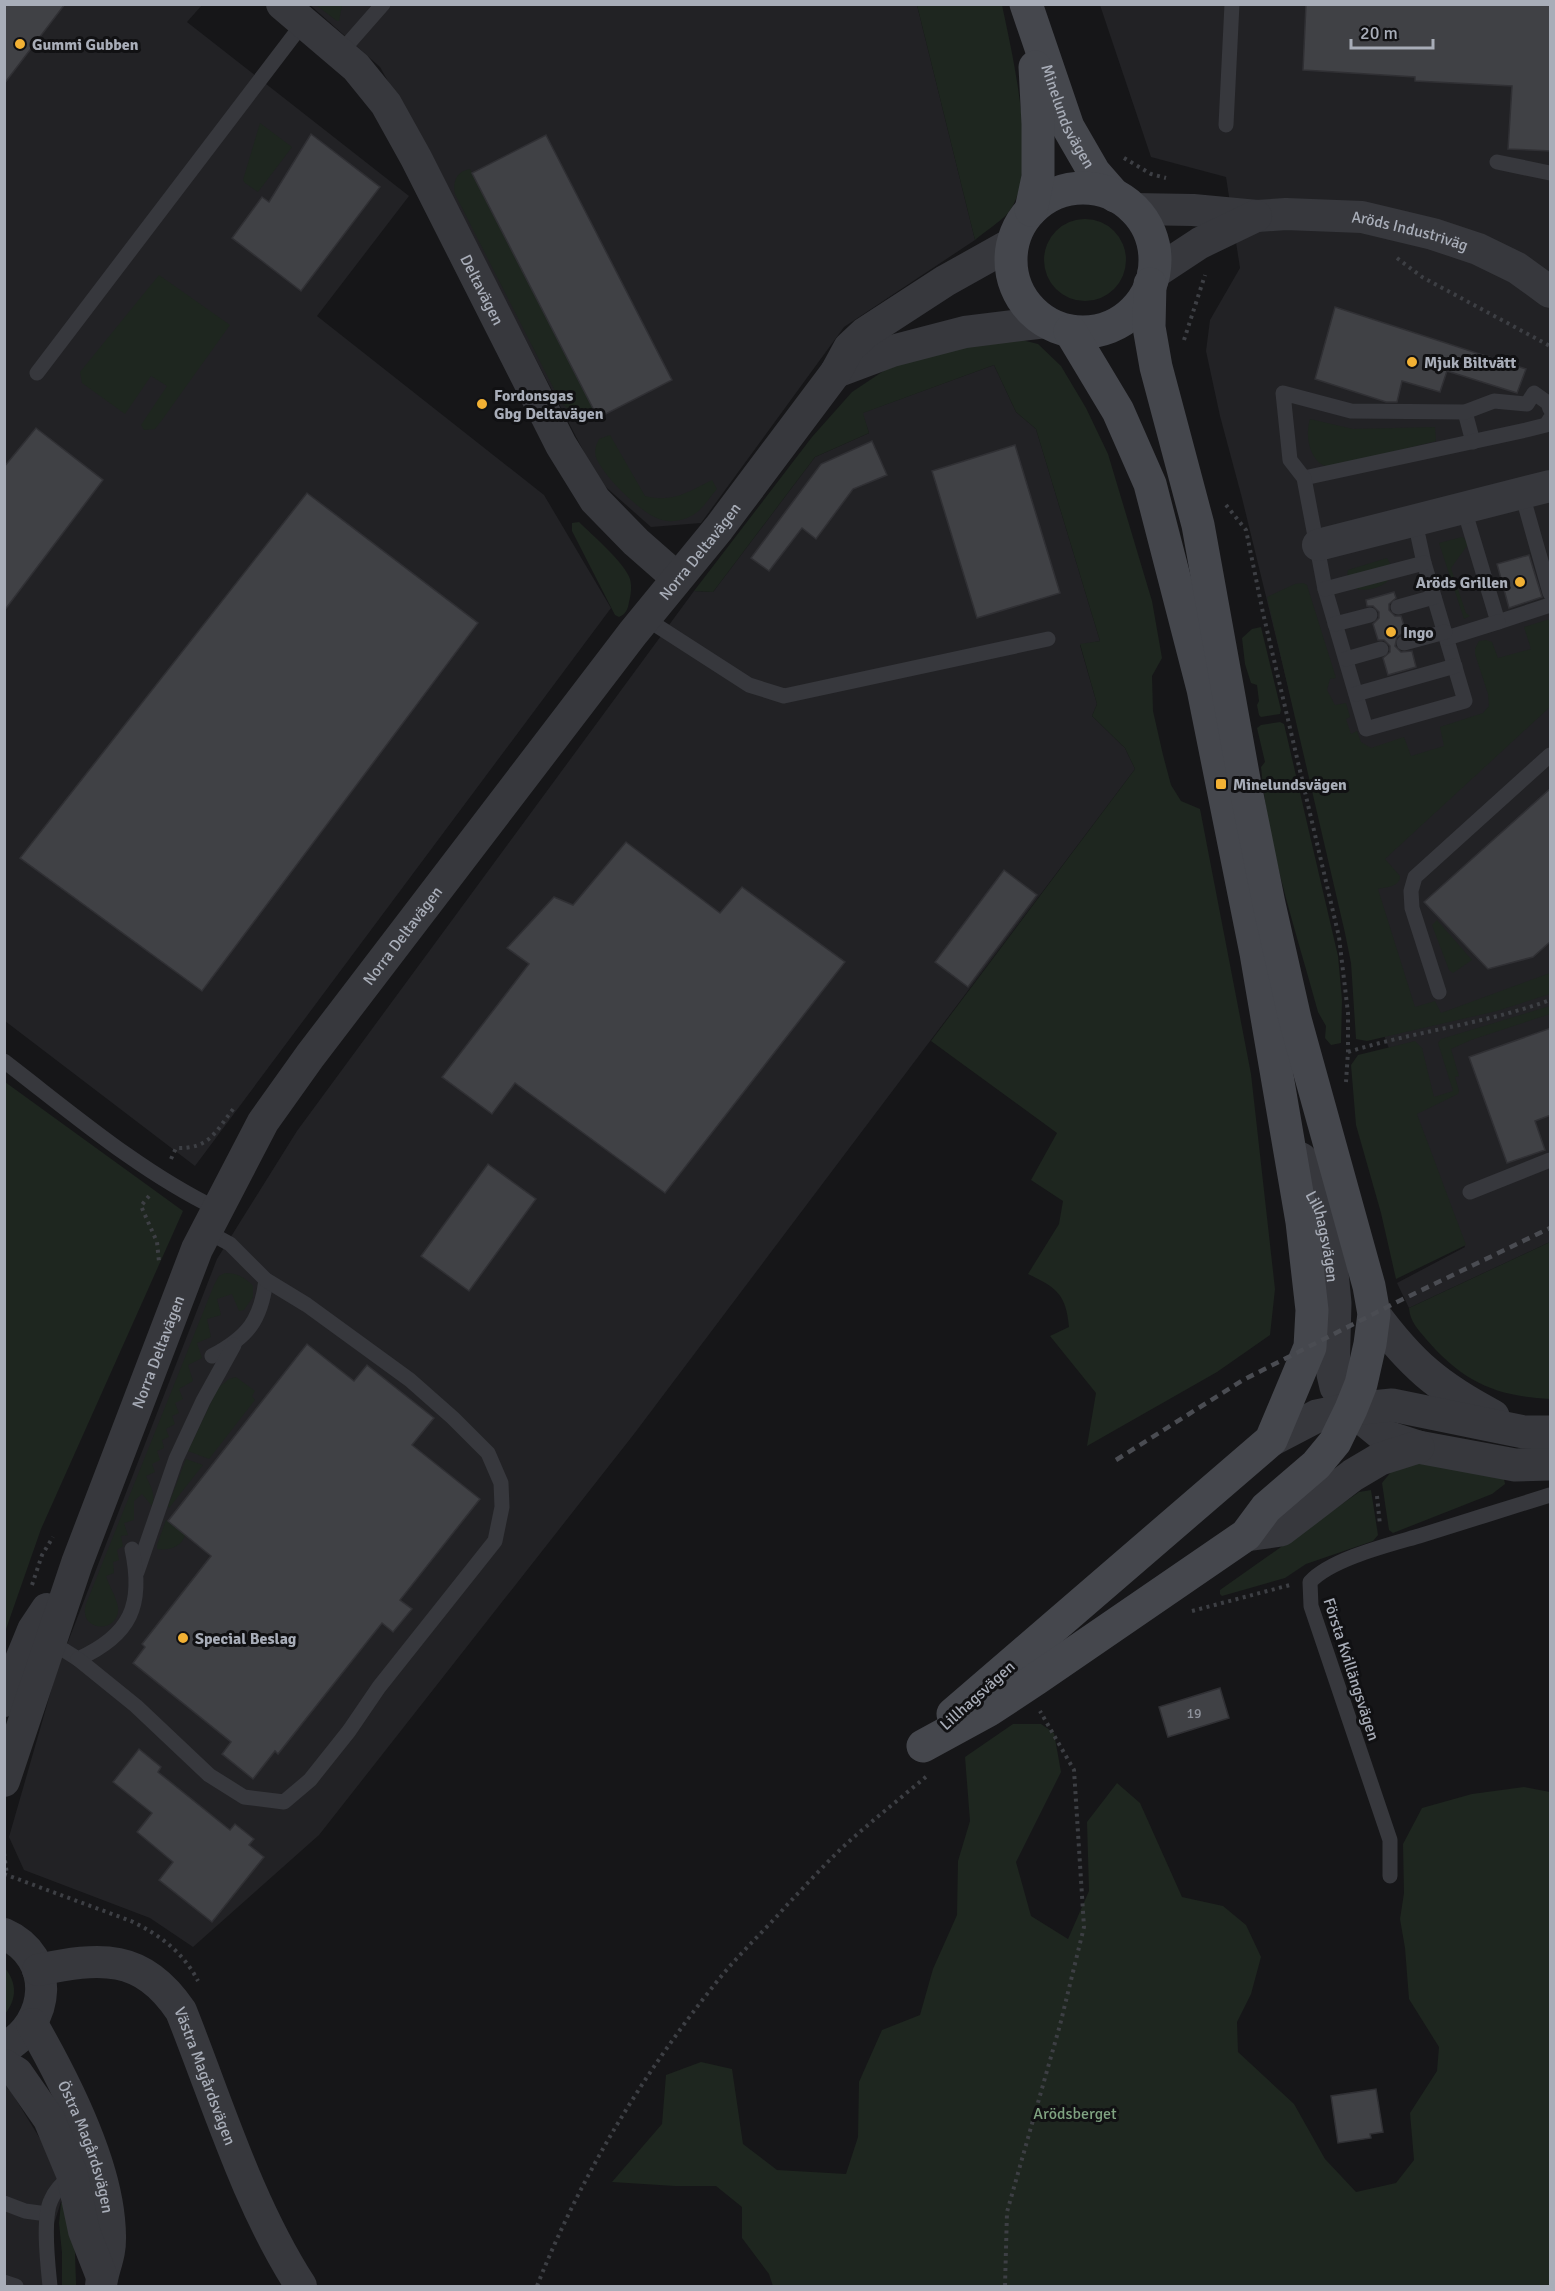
<svg xmlns="http://www.w3.org/2000/svg" width="1555" height="2291" font-family="Signika,sans-serif">
<style>
.built{fill:#222225}
.green{fill:#1e261f}
.building{fill:#404145;stroke:#303034;stroke-width:1.5}
.lines{fill:none;stroke-linecap:round;stroke-linejoin:round}
.path{stroke:#3d3f44;stroke-width:4;stroke-dasharray:3 4.5;stroke-linecap:butt}
.service{stroke:#37383d;stroke-width:15}
.minor{stroke:#37383d;stroke-width:32}
.tertiary{stroke:#37383d;stroke-width:33}
.secondary{stroke:#45474d;stroke-width:33}
.rail{stroke:#4a4c52;stroke-width:4.5;stroke-dasharray:8 6;stroke-linecap:butt}
.poi-dot{fill:#f2b134;stroke:#111113;stroke-width:2}
.labels{text-anchor:middle;stroke-width:6;stroke-linejoin:round;paint-order:stroke}
.number-label{font-size:14px;fill:#8e929b}
.poi-label{font-size:16px;font-weight:bold;fill:#a8adb8;stroke:#111113;text-anchor:start}
.street-label{font-size:16px;fill:#a8adb8;stroke:#111113}
.park-label{font-size:16px;fill:#7fa381;stroke:#111113}
</style>
<rect width="100%" height="100%" fill="#161618"/>
<!-- built -->
<g class="built">
<polygon points="4,5 202,5 187,22 409,196 317,316 544,495 611,608 195,1166 5,1021"/>
<polygon points="310,5 917,5 975,240 844,327 701,523 651,527 599,481 437,169 380,67"/>
<polygon points="1100,5 1550,5 1550,1242 1409,1308 1397,1283 1465,1247 1354,957 1242,498 1220,416 1206,351 1210,320 1240,268 1226,177 1151,157"/>
<polygon points="994,365 1016,412 1036,429 1100,641 1080,645 1097,704 1092,716 1125,748 1135,769 634,1434 319,1835 193,1947 150,1918 24,1870 9,1837 57,1670 217,1259 297,1131 694,591 713,592 815,457 869,433 862,413"/>
<polygon points="4,2084 7,2085 50,2155 63,2195 54,2224 53,2286 5,2286"/>
</g>
<!-- green -->
<g class="green">
<polygon points="316,5 342,5 339,21 337,21"/>
<path d="M917 5H1002C1012 53 1041 173 1008 213 999 223 985 231 975 240Z"/>
<polygon points="260,123 292,147 258,192 245,183 243,180"/>
<path d="M470 169 598 418C583 421 570 412 560 401L455 194C452 182 457 171 470 169Z"/>
<circle cx="1085" cy="260" r="41"/>
<polygon points="159,275 230,325 162,420 155,429 144,430 141,425 167,386 151,376 125,414 82,383 80,372"/>
<path d="M1014 338 1038 344 1061 366 1086 408 1108 454 1152 601 1162 658 1152 676 1153 711 1163 755 1171 785 1181 801 1200 809 1251 1074 1275 1289 1270 1335 1217 1372 1087 1446 1096 1393 1050 1336 1069 1327C1066 1294 1057 1288 1028 1274L1059 1224 1063 1201 1031 1180 1057 1133 931 1041 1135 769 1125 748 1092 716 1097 704 1080 644 1100 641 1036 429 1016 412 994 365 863 413 869 433 815 457 713 592 694 591 812 437 852 392 885 370 926 354Z"/>
<path d="M1310 419 1353 429 1435 427 1436 441 1344 464 1325 466C1309 459 1305 435 1310 419Z"/>
<path d="M610 435 645 496C673 503 688 492 712 480L717 489C709 498 702 511 691 516 682 521 669 523 659 519 641 513 602 475 596 457 594 450 596 445 599 439Z"/>
<path d="M579 522C591 534 625 563 630 579 632 586 631 595 629 602 628 609 626 614 619 617L615 615 572 531V523Z"/>
<polygon points="1462,537 1467,541 1467,546 1451,568 1466,613 1470,616 1464,619 1439,543"/>
<path d="M1387 558 1393 569C1392 572 1392 575 1390 578 1383 591 1342 599 1348 570Z"/>
<path d="M1303 583 1307 585 1336 678 1330 679 1327 690 1335 705 1346 703 1350 717 1346 719 1351 734 1357 731 1361 742 1371 748 1404 737 1411 756 1444 746 1440 727 1483 713 1489 706 1488 694 1475 654V649L1479 641 1486 640 1492 642 1498 658 1531 649 1524 627 1550 619V707L1385 859 1400 876C1400 887 1386 887 1378 889L1415 1007 1435 1001 1441 1013 1550 973V994L1497 1011 1367 1041 1356 1039 1351 963 1345 933 1267 597 1295 584Z"/>
<polygon points="1261,627 1281,710 1280,714 1261,717 1259,715 1257,705 1259,701 1257,685 1251,683 1245,664 1242,638 1252,629"/>
<path d="M1280 722 1284 724 1338 956 1342 1000 1341 1043 1331 1045 1325 1038 1326 1026 1318 1012C1296 931 1268 850 1261 767L1265 762 1257 728 1261 725Z"/>
<polygon points="1437,920 1472,960 1453,973 1449,970 1432,925"/>
<polygon points="1550,1006 1550,1014 1471,1040 1451,1049 1459,1076 1455,1077 1459,1091 1458,1094 1417,1114 1466,1245 1396,1279 1381,1213 1356,1125 1351,1065 1358,1055 1415,1041 1422,1048 1434,1097 1453,1091 1438,1043 1441,1039"/>
<polygon points="5,1082 183,1211 41,1529 5,1632"/>
<path d="M1550 1242V1399C1495 1396 1463 1382 1426 1339 1418 1329 1410 1322 1409 1308Z"/>
<path d="M225 1273C237 1273 245 1277 253 1286V1297L244 1310 239 1311 232 1294 217 1299 221 1315 207 1319 211 1337 197 1343 202 1358 188 1365 193 1381 179 1389 183 1399 175 1403 179 1413 172 1416 175 1424 166 1429 169 1437 162 1440 164 1448 157 1451 160 1460 152 1464 155 1472 146 1476C151 1487 156 1495 152 1506L142 1494 134 1501V1520L124 1523 128 1535 121 1536 123 1546 117 1550 119 1560 113 1562 114 1573 106 1576C109 1586 116 1596 118 1607 121 1634 77 1633 86 1604L214 1285 219 1276Z"/>
<polygon points="236,1377 255,1391 252,1396 255,1400 209,1459 188,1451 218,1388 229,1379"/>
<polygon points="186,1459 203,1465 169,1508 168,1506"/>
<polygon points="1420,1463 1504,1479 1505,1484 1492,1494 1393,1533 1389,1530 1382,1483 1391,1472"/>
<polygon points="1371,1490 1378,1535 1373,1541 1306,1564 1285,1578 1222,1596 1220,1594 1220,1590 1359,1492"/>
<path d="M166 1520 185 1535C182 1547 168 1551 157 1549V1545Z"/>
<polygon points="1013,1724 1041,1724 1054,1733 1061,1772 1016,1862 1031,1916 1068,1939 1089,1891 1087,1822 1117,1783 1140,1803 1182,1897 1223,1906 1246,1925 1261,1957 1251,1994 1237,2022 1238,2052 1294,2104 1325,2159 1356,2192 1396,2183 1414,2160 1410,2113 1437,2071 1439,2047 1409,1999 1405,1948 1400,1919 1404,1893 1403,1844 1422,1808 1472,1794 1524,1787 1550,1792 1550,2286 773,2286 769,2274 742,2238 742,2207 716,2186 675,2186 612,2182 662,2124 666,2075 701,2062 732,2069 743,2144 777,2170 846,2174 858,2137 859,2082 882,2030 920,2015 933,1969 957,1915 958,1861 970,1821 965,1757"/>
<path d="M5 1968C17 1983 17 1999 5 2014Z"/>
<polygon points="69,2201 74,2224 76,2283 76,2286 62,2286 62,2253 59,2223 61,2203"/>
</g>
<!-- building -->
<g class="building">
<polygon points="4,4 65,4 4,84"/>
<polygon points="1306,4 1551,4 1551,151 1508,149 1512,86 1415,81 1415,77 1303,70"/>
<polygon points="311,134 380,187 301,291 232,238 262,197 269,202"/>
<polygon points="546,135 672,380 598,418 472,173"/>
<polygon points="1335,307 1526,369 1517,393 1447,371 1440,392 1402,381 1397,402 1386,402 1315,379"/>
<polygon points="36,428 103,480 4,611 4,467"/>
<polygon points="872,441 887,475 853,489 816,539 802,528 769,571 751,558 821,464"/>
<polygon points="1015,445 1060,593 977,618 932,471"/>
<polygon points="307,493 478,623 202,991 20,858"/>
<polygon points="1529,555 1542,597 1509,608 1497,564"/>
<polygon points="1394,592 1396,598 1389,604 1389,610 1395,616 1401,616 1406,632 1397,637 1395,646 1401,652 1412,651 1416,667 1388,675 1383,658 1390,652 1390,646 1384,640 1378,640 1373,624 1379,618 1379,612 1373,606 1367,606 1366,600"/>
<polygon points="1551,788 1551,941 1533,957 1488,969 1424,902"/>
<polygon points="626,842 720,913 742,887 845,962 665,1193 515,1083 492,1114 442,1077 529,964 507,948 554,897 573,905"/>
<polygon points="1004,870 1037,895 968,987 935,962"/>
<polygon points="1551,1028 1551,1115 1535,1121 1545,1150 1507,1163 1469,1057"/>
<polygon points="488,1164 536,1199 469,1291 421,1256"/>
<polygon points="307,1344 354,1381 367,1365 434,1418 412,1445 480,1499 400,1600 412,1609 393,1632 382,1623 278,1754 275,1751 253,1779 222,1754 231,1742 133,1663 145,1647 142,1644 211,1556 168,1521"/>
<polygon points="1220,1688 1229,1718 1168,1737 1159,1707"/>
<polygon points="139,1749 161,1767 158,1772 230,1830 235,1824 254,1839 249,1845 264,1857 212,1922 159,1880 173,1862 137,1832 152,1813 113,1782"/>
<polygon points="1376,2089 1383,2132 1370,2134 1371,2138 1338,2143 1331,2096"/>
</g>
<g class="lines">
<!-- path -->
<g class="path">
<polyline points="1124,158 1151,174 1166,178"/>
<polyline points="1397,258 1422,277 1550,346"/>
<polyline points="1184,340 1205,275"/>
<polyline points="1226,505 1246,530 1263,613 1339,937 1348,1013 1348,1052 1346,1082"/>
<path d="M1348 1052C1415 1031 1485 1024 1550 1000"/>
<path d="M171 1159 176 1148C210 1149 215 1132 234 1108"/>
<polyline points="149,1196 141,1206 157,1242 159,1262"/>
<polyline points="1377,1496 1380,1525"/>
<polyline points="32,1585 42,1555 53,1537"/>
<polyline points="1192,1611 1290,1585"/>
<polyline points="4,1853 7,1875"/>
<path d="M4 1874 131 1921C160 1935 183 1952 198 1981"/>
<path d="M537 2286C581 2175 644 2072 719 1979 740 1953 765 1930 787 1905 809 1882 830 1858 854 1837 878 1816 903 1796 927 1776"/>
<polyline points="1005,2286 1007,2212 1060,2025 1084,1927 1074,1770 1040,1711"/>
</g>
<!-- service -->
<g class="service">
<polyline points="340,53 383,4"/>
<polyline points="1226,125 1232,4"/>
<polyline points="1497,162 1550,173"/>
<polyline points="37,373 304,22"/>
<polyline points="1465,412 1473,442"/>
<polyline points="1304,478 1526,430 1546,425 1550,419"/>
<polyline points="1522,494 1550,593"/>
<polyline points="1464,509 1498,622 1550,605"/>
<polyline points="1415,522 1424,563 1465,701 1366,729 1325,589 1304,478 1290,460 1283,393 1351,411 1465,412 1494,401 1527,404 1534,393 1548,403 1550,409"/>
<polyline points="1325,589 1424,563"/>
<polyline points="1398,607 1434,597"/>
<polyline points="645,618 749,685 784,696 1048,639"/>
<polyline points="1335,624 1370,615"/>
<polyline points="1447,638 1498,622"/>
<polyline points="1404,643 1445,632"/>
<polyline points="1346,659 1381,649"/>
<polyline points="1356,694 1455,666"/>
<polyline points="1439,992 1412,908 1411,891 1415,877 1550,755"/>
<path d="M4 1061C73 1114 139 1171 217 1209"/>
<polyline points="1470,1192 1550,1160"/>
<path d="M212 1356C248 1337 261 1320 266 1280"/>
<polyline points="137,1572 176,1459 203,1401 234,1345"/>
<path d="M48 1640 78 1659C131 1635 144 1605 132 1549"/>
<polyline points="78,1659 136,1706 209,1775 244,1797 284,1802 310,1780 349,1731 379,1687 495,1541 502,1507 501,1483 488,1453 453,1418 410,1380 307,1305 266,1280 230,1244 208,1232"/>
<path d="M1390 1876V1840L1311 1606 1310 1582C1331 1559 1388 1545 1419 1536 1463 1522 1506 1509 1550 1495"/>
<polyline points="4,2203 25,2211 47,2214"/>
<polyline points="4,2282 16,2286"/>
<path d="M50 2286C48 2266 42 2218 51 2200 55 2190 64 2182 72 2174"/>
</g>
<!-- minor -->
<g class="minor">
<path id="s1" d="M282 4 356 67 386 104 416 158 561 445 595 500 636 542 677 578"/>
<path id="s2" d="M1133 209 1193 210 1257 216 1286 214 1362 217 1433 234 1478 249 1517 268 1550 292"/>
<polyline points="1153,274 1200,243 1256,216"/>
<polyline points="836,372 892,351 965,332 1046,322"/>
<polyline points="1318,545 1550,486"/>
<polyline points="4,1701 33,1630 47,1609"/>
<path id="s3" d="M4 1781 77 1563 197 1249 263 1122 310 1056 633 633 719 528 836 372 849 348 865 333 945 281 1013 243"/>
<path d="M4 1934C56 1957 51 2023 4 2048"/>
<path id="s4" d="M38 1970C100 1957 142 1953 181 2011 218 2104 247 2202 301 2286"/>
<path id="s5" d="M32 2024C63 2078 103 2157 109 2219 110 2229 111 2241 109 2251 107 2263 102 2274 101 2286"/>
<polyline points="4,2065 17,2073 49,2119 72,2174 84,2231 102,2277"/>
</g>
<!-- tertiary -->
<g class="tertiary">
<path id="s6" d="M1301 1159 1312 1195 1321 1212 1331 1262 1335 1303 1333 1374 1336 1387 1351 1409 1384 1436 1418 1447 1515 1465 1550 1464"/>
<path d="M1374 1314C1411 1364 1438 1387 1493 1416"/>
<polyline points="1271,1440 1317,1416 1351,1409 1392,1405 1524,1432 1550,1432"/>
<polyline points="1246,1535 1281,1530 1353,1475 1380,1459 1418,1447"/>
</g>
<!-- secondary -->
<g class="secondary">
<path id="s7" d="M1026 4 1068 127 1094 172 1115 196"/>
<circle cx="1083" cy="260" r="72"/>
<polyline points="1031,210 1038,177 1038,124 1035,67"/>
<polyline points="953,1714 1271,1440 1310,1347 1312,1310 1302,1222 1256,953 1203,689 1150,484 1118,411 1070,331"/>
<polyline points="923,1746 989,1710 1036,1679 1246,1535 1266,1508 1316,1465 1335,1442 1351,1409 1361,1384 1370,1344 1374,1314 1369,1286 1295,1019 1269,904 1245,785 1198,525 1156,367 1149,327 1150,284"/>
</g>
<!-- rail -->
<polyline class="rail" points="1116,1460 1243,1380 1397,1302 1550,1228"/>
</g>
<!-- markers -->
<g class="poi-dot">
<circle cx="20" cy="44" r="6"/>
<circle cx="1412" cy="362" r="6"/>
<circle cx="482" cy="404" r="6"/>
<circle cx="1520" cy="582" r="6"/>
<circle cx="1391" cy="632" r="6"/>
<rect x="1215" y="778" width="12" height="12" rx="3"/>
<circle cx="183" cy="1638" r="6"/>
</g>
<g class="labels">
<!-- number labels -->
<g class="number-label">
<text x="1194" y="1718">19</text>
</g>
<!-- poi labels -->
<g class="poi-label">
<text x="32" y="50">Gummi Gubben</text>
<text x="1424" y="368">Mjuk Biltvätt</text>
<text x="494" y="401">Fordonsgas<tspan x="494" dy="18">Gbg Deltavägen</tspan></text>
<text x="1508" y="588" text-anchor="end">Aröds Grillen</text>
<text x="1403" y="638">Ingo</text>
<text x="1233" y="790">Minelundsvägen</text>
<text x="195" y="1644">Special Beslag</text>
</g>
<!-- street labels -->
<g class="street-label">
<text dy="6" stroke="none"><textPath href="#s7" startOffset="120">Minelundsvägen</textPath></text>
<text dy="6" stroke="none"><textPath href="#s2" startOffset="279">Aröds Industriväg</textPath></text>
<text dy="6" stroke="none"><textPath href="#s1" startOffset="354">Deltavägen</textPath></text>
<text dy="6" stroke="none"><textPath href="#s3" startOffset="1428">Norra Deltavägen</textPath></text>
<text dy="6" stroke="none"><textPath href="#s3" startOffset="942">Norra Deltavägen</textPath></text>
<text dy="6" stroke="none"><textPath href="#s6" startOffset="81">Lillhagsvägen</textPath></text>
<text dy="6" stroke="none"><textPath href="#s3" startOffset="456">Norra Deltavägen</textPath></text>
<text transform="translate(1352 1669) rotate(72)" y="6">Första Kvillängsvägen</text>
<text transform="translate(977 1695) rotate(-42)" y="6">Lillhagsvägen</text>
<text dy="6" stroke="none"><textPath href="#s4" startOffset="231">Västra Magårdsvägen</textPath></text>
<text dy="6" stroke="none"><textPath href="#s5" startOffset="135">Östra Magårdsvägen</textPath></text>
</g>
<!-- park labels -->
<g class="park-label">
<text x="1075" y="2119">Arödsberget</text>
</g>
</g>
<!-- border -->
<rect width="1555" height="2291" fill="none" stroke="#a8adb8" stroke-width="12"/>
<!-- scale -->
<path d="M1351 39v9h82v-9" fill="none" stroke="#a8adb8" stroke-width="3"/>
<text x="1360" y="39" font-size="18" fill="#a8adb8" stroke="#111113" stroke-width="4.5" paint-order="stroke">20 m</text>
</svg>
